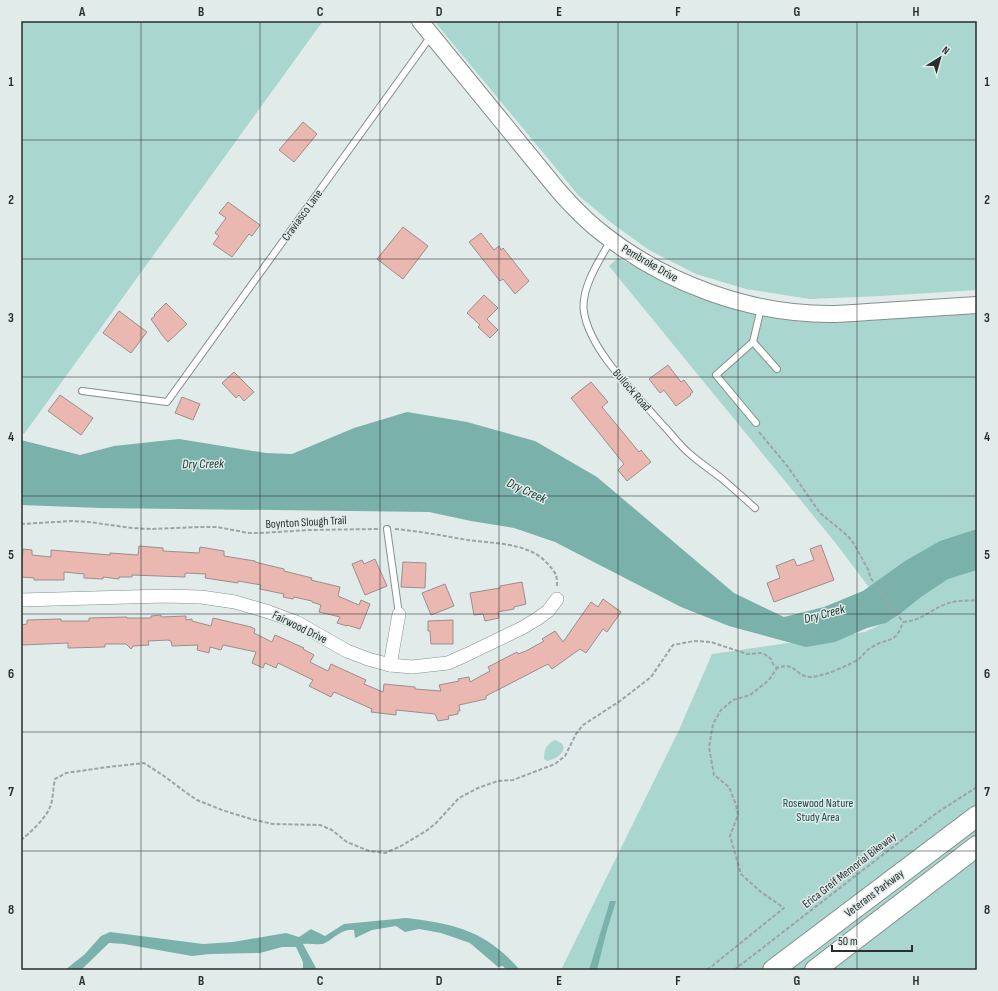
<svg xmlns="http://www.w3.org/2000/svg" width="998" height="991" font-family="'Sofia Sans Condensed',sans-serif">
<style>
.green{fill:#aad6d0}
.water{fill:#7ab2ab}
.building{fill:#eab8b1;stroke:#9a8f8e}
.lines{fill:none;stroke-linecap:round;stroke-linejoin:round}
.service-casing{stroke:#848f8d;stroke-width:8}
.minor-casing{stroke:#848f8d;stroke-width:14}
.tertiary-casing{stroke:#848f8d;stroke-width:18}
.primary-casing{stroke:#848f8d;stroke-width:22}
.path{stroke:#9ca5a4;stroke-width:2;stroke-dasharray:4 2;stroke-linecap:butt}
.service{stroke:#fff;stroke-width:6}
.minor{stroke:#fff;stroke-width:13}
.tertiary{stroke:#fff;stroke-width:16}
.primary{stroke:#fff;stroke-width:20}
.grid{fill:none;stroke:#292d2d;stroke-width:1;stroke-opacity:0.55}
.labels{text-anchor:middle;stroke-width:3;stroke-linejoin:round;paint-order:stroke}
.street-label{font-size:12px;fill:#292d2d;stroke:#e0ebea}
.park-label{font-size:12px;fill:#174a45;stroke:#e0ebea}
.water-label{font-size:13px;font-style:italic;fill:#12302d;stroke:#e0ebea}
.neatline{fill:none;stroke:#292d2d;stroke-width:1.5}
.grid-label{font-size:13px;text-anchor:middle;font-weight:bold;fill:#292d2d}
</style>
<rect width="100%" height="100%" fill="#e0ebea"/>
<!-- green -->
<g class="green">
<polygon points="21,21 323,21 24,434 21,433"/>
<polygon points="434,21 977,21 977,290 881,296 810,299 746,289 696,274 649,250 613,224 579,196"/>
<polygon points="618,258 700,298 747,313 829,322 977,312 977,970 561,970 679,730 712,654 865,632 893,619 834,541 609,266"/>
<path d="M555 740C573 746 559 759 547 761L544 759C544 750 546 744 555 740Z"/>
</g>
<!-- water -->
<g class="water">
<polygon points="407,412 467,422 535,441 597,477 734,593 784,617 824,607 863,591 905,561 940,541 977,529 977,570 948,579 921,597 901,613 886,623 867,628 835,642 806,647 729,626 681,607 555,542 514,528 471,521 429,512 100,508 21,505 21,440 80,455 114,446 179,439 266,453 292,454 354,428"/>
<polygon points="610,901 616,901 607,930 597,970 589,970"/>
<path d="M406 918C456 924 486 931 520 970H506L503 966 498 967 470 943 441 933 419 929 405 932 396 926 372 930 355 938 354 930C342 928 335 938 325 943 319 946 311 943 303 944L316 968 315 970H303V962L296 947H282L260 953 210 954 192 956 124 944 109 943 81 970H65L85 954 101 936 110 932 203 944 233 942 286 933 299 937 311 929 325 936 344 924Z"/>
</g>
<!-- building -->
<g class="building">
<polygon points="303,122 317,134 294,162 279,150"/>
<polygon points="228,202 260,225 252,236 249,234 232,257 213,244 219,236 215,233 226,218 219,213"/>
<polygon points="403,227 428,246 403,279 377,259"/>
<polygon points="481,233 494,250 499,246 501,250 503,248 529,281 515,294 503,279 500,281 469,242"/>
<polygon points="484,295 498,308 487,319 498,330 490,338 478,327 480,325 467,313"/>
<polygon points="166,303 187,324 168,342 162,335 151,319 155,316 154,315"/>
<polygon points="119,311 147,332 131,353 103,333"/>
<polygon points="668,365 681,382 684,380 693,392 690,394 691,395 676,406 664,390 660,393 649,379"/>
<polygon points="234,372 254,392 244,401 239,395 236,398 222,383"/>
<polygon points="591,382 608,402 602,407 639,452 641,450 651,462 627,481 618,470 624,464 571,398"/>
<polygon points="60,395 93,418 81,435 48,411"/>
<polygon points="182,397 200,404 193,420 175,413"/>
<polygon points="821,545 834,580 774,602 767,583 780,578 776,566 794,559 797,566 814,560 810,549"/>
<polygon points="139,546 163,548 163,551 199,553 200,547 224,551 224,556 255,561 255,562 284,569 284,571 312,578 311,580 340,587 338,596 359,605 361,600 370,604 360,629 347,625 347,626 337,623 340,617 319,612 321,605 312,602 312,601 294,597 293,599 283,597 284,594 260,589 261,585 238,581 238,583 205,578 206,574 185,573 185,577 132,575 132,577 119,577 119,579 103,577 103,579 84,578 84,574 64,572 64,580 34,580 34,578 21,577 23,549 32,550 32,555 51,557 51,550 110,555 110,553 138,555"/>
<polygon points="375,559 387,586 365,595 352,564 362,560 364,564"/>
<polygon points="403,562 426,563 425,588 401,587"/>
<polygon points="522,582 526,604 514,607 514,609 498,612 499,618 485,621 483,614 474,615 470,593 500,588 500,586"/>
<polygon points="445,584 454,606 431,615 422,593"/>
<polygon points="603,599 621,612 607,632 603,629 586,653 580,649 552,669 548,664 486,696 486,699 459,705 460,711 458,711 458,714 448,716 449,719 438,721 435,714 396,710 396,715 371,712 372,709 334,692 331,697 309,686 313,680 278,663 276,668 265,663 263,668 252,663 256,652 223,645 221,650 210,647 209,653 197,650 198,645 172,646 171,641 168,640 148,641 149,645 133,646 131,649 126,644 105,644 105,647 68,648 68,643 22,645 21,625 27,624 27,620 61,619 61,621 89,621 89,618 127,617 127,618 151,618 151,616 161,615 161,617 186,616 186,620 192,619 192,621 211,626 213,618 251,627 255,629 254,633 272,642 275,635 304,648 303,649 314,655 310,662 328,671 331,664 366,680 364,684 383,692 384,684 415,687 415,689 441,691 439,685 459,681 458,679 469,677 470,682 490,671 488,667 517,652 518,654 526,651 544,641 542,639 555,631 563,642 591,602 598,607"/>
<polygon points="453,620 453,644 431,644 430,631 428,631 428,621"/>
</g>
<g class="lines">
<defs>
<g id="service">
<path d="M611 240C600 259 580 289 584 312 590 351 636 394 661 423 671 433 679 445 690 454 700 463 711 470 721 478 733 488 744 498 755 508"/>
<polyline points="753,342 777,369"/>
<polyline points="82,391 167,402 431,36"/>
<polyline points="756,423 716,375 753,342 761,308"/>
<polyline points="387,529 399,614"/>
</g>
<g id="minor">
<polyline points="21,600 165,596 201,597 235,602 269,612 296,622 347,651 368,659 390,665 412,667 448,663 466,655 522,628 537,619 548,611 557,599"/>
<polyline points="390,665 399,614"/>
</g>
<path id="tertiary" d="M420 21 557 189C571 205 585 220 602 233 665 283 749 314 829 314 847 314 865 312 883 311 915 309 946 307 977 305"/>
<g id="primary">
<polyline points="773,970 977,816"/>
<polyline points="815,970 977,846"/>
</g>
</defs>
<!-- service casing -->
<use href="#service" class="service-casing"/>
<!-- minor casing -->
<use href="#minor" class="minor-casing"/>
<!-- tertiary casing -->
<use href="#tertiary" class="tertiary-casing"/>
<!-- primary casing -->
<use href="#primary" class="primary-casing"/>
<!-- path -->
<g class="path">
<polyline points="759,432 788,467 820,513 848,536 854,544 869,571 870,577 903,622"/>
<polyline points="21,524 72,521 89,522 132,528 151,529 198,527 217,527 249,533 260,533 309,530 380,529"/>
<path d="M395 529C419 531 444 536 468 540 490 543 515 543 534 553 542 557 552 567 556 575 557 578 557 583 557 587"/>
<path d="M903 622C921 621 930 610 946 604 955 600 967 601 977 600"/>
<path d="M21 840C30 833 46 818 50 807 53 801 53 788 55 779L66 773 108 767 144 763 164 776 184 791 197 800 222 810 251 819 273 824 320 825 332 830 347 842 369 851 385 853 401 846 426 831 436 823 459 798 478 788 498 781 513 780 555 764 565 756 576 734 583 725 620 701 651 677 673 645 694 641 711 642 747 654 763 653 771 659 773 664 777 668C797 661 794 676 810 677 822 677 851 665 860 658 864 654 868 648 874 646 881 641 889 642 896 636 899 633 901 627 903 622"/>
<polyline points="707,970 784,908 761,892 741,874 730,836 738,815 736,805 729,787 714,775 709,747 713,724 721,710 733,700 750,695 769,680 777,668"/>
<polyline points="734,970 938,812 977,787"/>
</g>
<!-- service -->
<use href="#service" class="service"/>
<!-- minor -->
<use href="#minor" class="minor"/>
<!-- tertiary -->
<use href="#tertiary" class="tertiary"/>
<!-- primary -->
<use href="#primary" class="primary"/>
</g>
<!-- grid -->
<path class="grid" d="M141 21V970M260 21V970M380 21V970M499 21V970M618 21V970M738 21V970M857 21V970M21 140H977M21 259H977M21 377H977M21 496H977M21 614H977M21 732H977M21 851H977"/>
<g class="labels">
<!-- street labels -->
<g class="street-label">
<text transform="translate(302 215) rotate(-54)" y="4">Craviasco Lane</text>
<text transform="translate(650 263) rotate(30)" y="4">Pembroke Drive</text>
<text transform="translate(632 390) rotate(49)" y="4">Bullock Road</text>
<text transform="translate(306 522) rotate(-3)" y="4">Boynton Slough Trail</text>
<text transform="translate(300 627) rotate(26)" y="4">Fairwood Drive</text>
<text transform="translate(849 870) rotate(-38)" y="4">Erica Greif Memorial Bikeway</text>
<text transform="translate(874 893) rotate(-37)" y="4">Veterans Parkway</text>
</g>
<!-- park labels -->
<g class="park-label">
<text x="818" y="807">Rosewood Nature<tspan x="818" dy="14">Study Area</tspan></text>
</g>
<!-- water labels -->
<g class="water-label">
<text transform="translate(203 463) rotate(-1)" y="5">Dry Creek</text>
<text transform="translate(527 490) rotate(25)" y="5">Dry Creek</text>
<text transform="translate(824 613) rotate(-15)" y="5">Dry Creek</text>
</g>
</g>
<!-- border -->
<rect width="998" height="991" fill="none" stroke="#e0ebea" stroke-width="44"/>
<!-- north arrow -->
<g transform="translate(940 58) rotate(37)" stroke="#e0ebea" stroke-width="3" paint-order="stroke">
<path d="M0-3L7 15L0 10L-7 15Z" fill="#292d2d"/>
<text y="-6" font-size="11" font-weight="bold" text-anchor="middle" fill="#292d2d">N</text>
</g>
<!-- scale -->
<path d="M832 945v6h80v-6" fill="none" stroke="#292d2d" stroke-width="2"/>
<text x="838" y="945" font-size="12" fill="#292d2d" stroke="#e0ebea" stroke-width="3" paint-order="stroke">50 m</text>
<rect x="22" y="22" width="954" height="947" class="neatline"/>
<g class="grid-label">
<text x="82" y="16">A</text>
<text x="201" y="16">B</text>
<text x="320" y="16">C</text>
<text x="439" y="16">D</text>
<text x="559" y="16">E</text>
<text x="678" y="16">F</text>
<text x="797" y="16">G</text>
<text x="916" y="16">H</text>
<text x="11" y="86">1</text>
<text x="987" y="86">1</text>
<text x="11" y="204">2</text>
<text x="987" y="204">2</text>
<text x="11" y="322">3</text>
<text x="987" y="322">3</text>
<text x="11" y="441">4</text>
<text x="987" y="441">4</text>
<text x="11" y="559">5</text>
<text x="987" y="559">5</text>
<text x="11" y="678">6</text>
<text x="987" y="678">6</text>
<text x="11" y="796">7</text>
<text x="987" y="796">7</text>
<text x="11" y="914">8</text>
<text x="987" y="914">8</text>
<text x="82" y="985">A</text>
<text x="201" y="985">B</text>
<text x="320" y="985">C</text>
<text x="439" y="985">D</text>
<text x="559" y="985">E</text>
<text x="678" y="985">F</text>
<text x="797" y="985">G</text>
<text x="916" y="985">H</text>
</g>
</svg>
